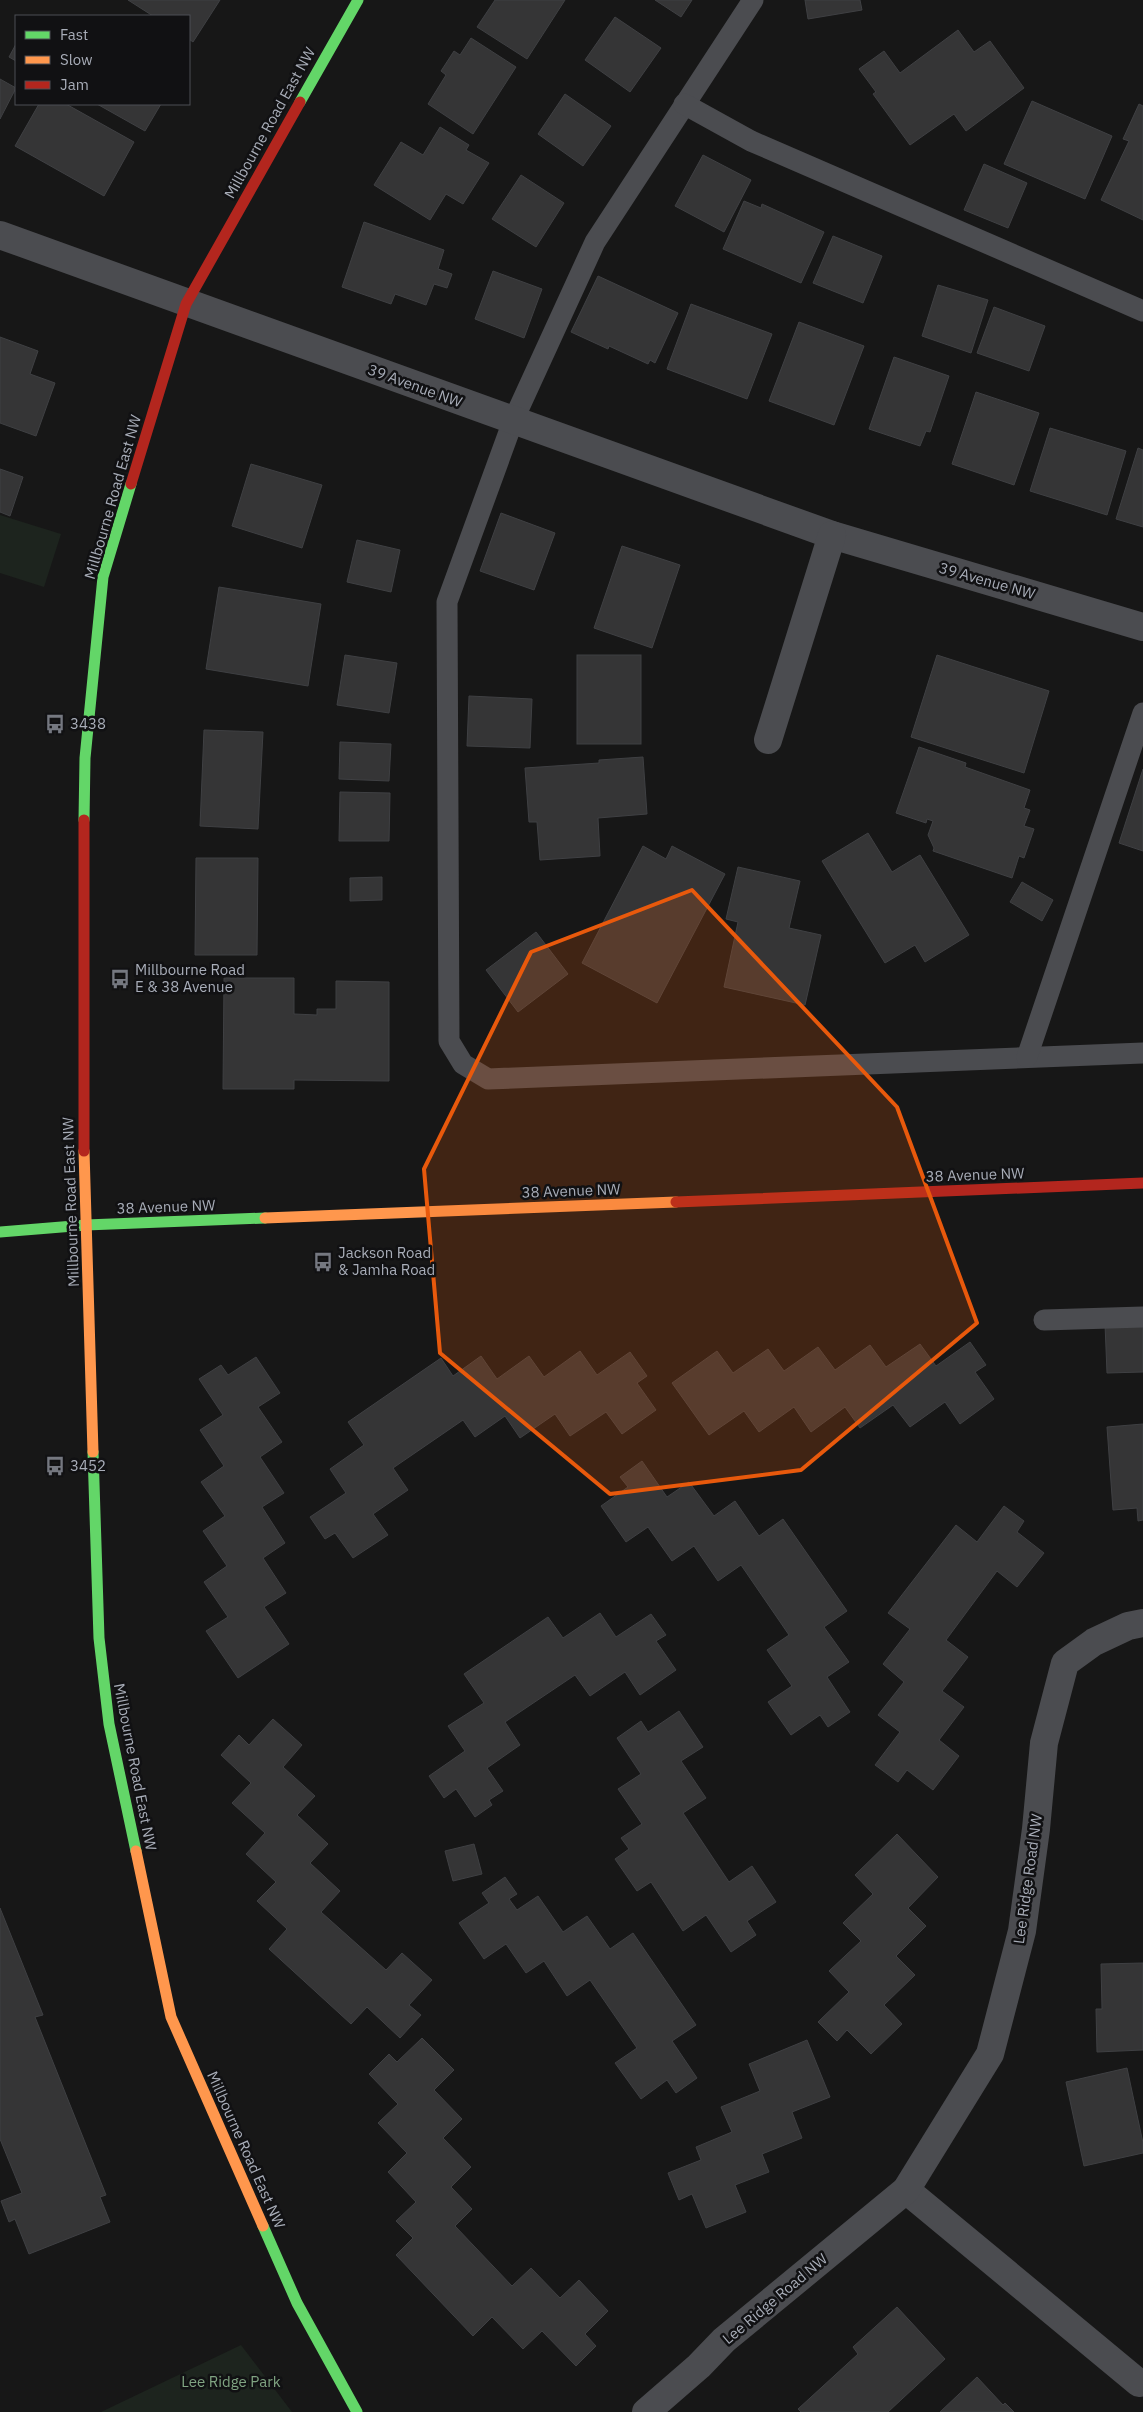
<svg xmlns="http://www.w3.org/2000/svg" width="1143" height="2412" font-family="'IBM Plex Sans',sans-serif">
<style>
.green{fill:#1d241e}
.building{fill:#353536;stroke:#3f4043}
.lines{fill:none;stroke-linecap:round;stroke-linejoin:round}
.lane{stroke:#4b4c50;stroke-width:21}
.street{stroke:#4b4c50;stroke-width:28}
.fast{stroke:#63d668;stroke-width:11}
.slow{stroke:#ff974d;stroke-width:11}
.jam{stroke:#b3261e;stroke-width:11}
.marked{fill:#e8590c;fill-opacity:0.2;stroke:#e8590c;stroke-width:4;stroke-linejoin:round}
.labels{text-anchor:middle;stroke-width:5;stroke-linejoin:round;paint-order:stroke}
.street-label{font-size:15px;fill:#a8adb8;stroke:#111113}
.poi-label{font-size:15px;fill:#a8adb8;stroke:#111113;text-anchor:start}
.park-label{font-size:15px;fill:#7fa381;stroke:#111113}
</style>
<rect width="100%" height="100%" fill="#171717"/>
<!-- green -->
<g class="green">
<polygon points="0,515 61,534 44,587 0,573"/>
<polygon points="241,2345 292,2412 101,2412"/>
</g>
<!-- building -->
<g class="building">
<polygon points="128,0 220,0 193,42 189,39 189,16 153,16"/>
<polygon points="495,0 565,0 527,59 477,27"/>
<polygon points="655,0 692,0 681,17"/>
<polygon points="805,0 860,0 862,10 808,19"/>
<polygon points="615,17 661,48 630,92 585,60"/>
<polygon points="958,30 974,52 990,41 1024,88 966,131 954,114 910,145 873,94 876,92 859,69 884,51 900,73"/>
<polygon points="471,38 516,67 473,134 428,104 446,75 441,71 454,51 460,55"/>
<polygon points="16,44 16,61 9,57"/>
<polygon points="0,79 16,88 0,119"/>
<polygon points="565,94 611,126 583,166 538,134"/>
<polygon points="1032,101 1112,136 1085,199 1004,164"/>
<polygon points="39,104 66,104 134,142 104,196 15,146"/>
<polygon points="97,104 161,104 145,131"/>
<polygon points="1139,104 1143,106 1143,220 1101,200 1129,141 1123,139"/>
<polygon points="440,127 469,145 466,150 489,163 463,204 446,194 430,220 374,185 401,142 423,155"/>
<polygon points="703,155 751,180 724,232 675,206"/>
<polygon points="984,164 1027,183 1008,228 964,210"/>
<polygon points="521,175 564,203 536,247 492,219"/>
<polygon points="744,201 761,208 762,204 824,232 801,283 723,249"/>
<polygon points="364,222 444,250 438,269 452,274 447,288 434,284 426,305 395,294 391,304 342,287"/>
<polygon points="833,236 882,256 863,303 813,283"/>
<polygon points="493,271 542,289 524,338 475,319"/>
<polygon points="598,276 678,313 655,363 650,360 648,364 609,346 608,349 571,332"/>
<polygon points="938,285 988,300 971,353 922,336"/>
<polygon points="691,304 772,334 747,399 667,369"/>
<polygon points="994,307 1045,326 1029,371 977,353"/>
<polygon points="799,322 864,346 834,425 769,401"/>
<polygon points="0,337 38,351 30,374 55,383 36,436 0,423"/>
<polygon points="894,357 949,376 930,432 926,431 920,446 869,429"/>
<polygon points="976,392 1039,413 1014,485 952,464"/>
<polygon points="1050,428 1126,451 1107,515 1030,491"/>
<polygon points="1138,448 1143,450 1143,527 1116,519"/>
<polygon points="251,464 322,485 302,548 232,526"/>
<polygon points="0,469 23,477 10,516 0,512"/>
<polygon points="501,513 555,533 534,590 480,571"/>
<polygon points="357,540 400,550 391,592 347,582"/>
<polygon points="622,546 680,565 652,648 594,628"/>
<polygon points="219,587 321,604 308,686 206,669"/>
<polygon points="345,655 397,663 389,713 337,705"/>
<rect x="577" y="655" width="64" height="89"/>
<polygon points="937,655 1049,691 1024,773 911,737"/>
<polygon points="469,696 532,699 530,748 467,746"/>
<polygon points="204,730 263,732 258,829 200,826"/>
<polygon points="340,742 391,744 389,781 339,779"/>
<polygon points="919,747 966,763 965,767 1030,790 1024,808 1030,810 1024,826 1034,829 1024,858 1019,856 1012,878 933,851 934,848 928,835 933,821 927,819 926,823 896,813"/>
<polygon points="643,757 647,814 598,818 600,856 540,860 537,822 529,822 525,768 599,763 599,760"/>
<polygon points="1143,769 1143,851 1119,843"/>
<polygon points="340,792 390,793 389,841 339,841"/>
<polygon points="868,833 892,872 920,855 969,935 925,962 915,945 885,963 822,861"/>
<polygon points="643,846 666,859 672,846 725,874 657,1003 582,963"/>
<polygon points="196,858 258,858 257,955 195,955"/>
<polygon points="738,867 800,881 789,928 821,935 805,1005 724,987 738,922 726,919"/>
<polygon points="382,877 382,900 350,901 350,878"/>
<polygon points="1022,882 1053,900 1042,921 1010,902"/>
<polygon points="536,932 568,974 518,1012 486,970"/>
<polygon points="224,978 294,978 294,1014 317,1015 317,1009 336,1009 336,981 389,982 389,1081 294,1080 294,1089 223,1089"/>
<polygon points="1143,1323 1143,1372 1107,1373 1105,1324"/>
<polygon points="970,1342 986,1365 975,1372 994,1399 960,1424 945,1402 910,1427 893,1405 860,1428 845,1407 811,1432 794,1407 759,1432 744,1411 709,1435 672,1383 717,1351 733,1373 768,1349 784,1371 818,1347 835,1370 870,1345 886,1367 920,1344 936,1366"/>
<polygon points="580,1351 597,1375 630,1352 647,1376 637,1383 656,1410 622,1434 606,1412 570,1436 555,1414 520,1438 505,1416 475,1437 463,1420 393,1468 408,1490 373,1514 388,1535 353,1558 335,1533 325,1539 310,1517 346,1493 330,1469 364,1445 348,1422 441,1358 453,1376 481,1356 497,1379 529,1356 544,1377"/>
<polygon points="256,1357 280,1393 258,1407 282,1442 260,1457 284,1493 262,1507 285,1543 263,1558 286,1593 264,1607 289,1644 238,1678 206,1631 228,1617 204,1582 227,1566 203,1531 225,1516 201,1482 224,1466 200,1430 223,1415 199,1379 221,1365 228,1375"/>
<polygon points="1143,1424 1143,1520 1138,1521 1137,1508 1113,1510 1107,1427"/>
<polygon points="642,1461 667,1497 689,1482 714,1516 735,1501 759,1536 783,1519 847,1611 824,1627 849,1662 827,1677 850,1712 828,1727 820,1715 791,1735 768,1702 792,1686 767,1650 789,1635 741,1565 718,1581 694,1546 672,1561 648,1527 626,1542 601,1506 628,1487 620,1477"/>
<polygon points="1004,1506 1024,1521 1017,1532 1044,1553 1017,1587 997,1571 946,1640 968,1657 942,1691 964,1707 939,1740 959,1756 933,1790 907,1770 898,1782 875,1765 900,1732 878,1715 904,1682 883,1664 910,1629 888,1613 956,1525 977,1542"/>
<polygon points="600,1613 616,1637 651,1614 666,1635 656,1641 676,1670 640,1695 625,1672 590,1696 575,1675 505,1722 520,1745 487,1768 503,1791 489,1800 492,1805 475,1817 456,1789 444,1798 429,1776 465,1751 448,1726 484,1703 464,1674 548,1617 563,1638"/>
<polygon points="679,1711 703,1747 681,1761 706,1798 683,1813 729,1882 752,1866 776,1902 747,1921 756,1935 731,1952 706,1915 683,1931 651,1882 637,1891 615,1859 629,1849 621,1838 642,1824 618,1789 641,1774 617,1738 641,1721 648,1732"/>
<polygon points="273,1719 302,1745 283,1767 315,1796 297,1815 328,1844 310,1863 340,1891 321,1912 386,1970 402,1953 432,1980 409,2005 421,2015 400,2038 367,2007 351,2024 269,1949 287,1929 257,1901 276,1882 246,1854 265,1833 232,1803 251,1783 221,1755 239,1735 249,1745"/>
<polygon points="897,1834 938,1877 908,1908 926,1926 896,1956 915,1975 884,2005 902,2024 871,2054 847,2030 837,2041 818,2022 849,1992 829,1971 861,1941 843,1923 873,1894 855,1875"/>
<polygon points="474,1844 482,1874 453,1881 445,1851"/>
<polygon points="505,1877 517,1894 509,1899 517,1910 538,1896 563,1932 587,1916 610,1949 633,1933 696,2025 672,2041 697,2078 676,2093 667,2080 641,2099 615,2063 637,2048 590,1980 567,1996 544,1961 526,1973 506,1944 484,1959 459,1923 489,1903 482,1893"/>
<polygon points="0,1908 43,2015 35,2017 106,2195 100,2197 110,2222 29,2254 15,2219 9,2222 1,2201 22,2193 0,2139"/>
<polygon points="1143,1963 1143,2050 1097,2052 1096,2009 1102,2009 1101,1964"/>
<polygon points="422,2038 454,2070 434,2090 462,2119 443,2138 471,2167 451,2187 472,2209 455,2226 512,2286 531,2268 560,2298 579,2280 608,2311 585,2334 596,2346 576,2366 542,2331 523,2349 492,2317 473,2336 396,2255 413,2238 396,2221 416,2202 388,2172 407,2153 378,2123 398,2104 369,2074 389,2054 397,2062"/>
<polygon points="807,2040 830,2097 792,2112 802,2138 762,2154 769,2172 735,2185 746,2212 706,2228 692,2194 679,2200 668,2173 701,2160 696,2147 732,2132 721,2107 760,2091 749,2064"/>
<polygon points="1127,2068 1143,2143 1143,2153 1084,2166 1066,2082"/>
<polygon points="897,2307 945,2359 888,2412 801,2412 798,2409 858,2354 853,2347"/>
<polygon points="977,2377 1003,2405 1005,2403 1014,2412 940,2412"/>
</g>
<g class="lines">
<!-- lane -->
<g class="lane">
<polyline points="753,0 595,242 513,421 447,602 449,1041 463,1064 488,1079 1143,1053"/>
<polyline points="684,104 751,141 1143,311"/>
<polyline points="1027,1057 1143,713"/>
<polyline points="1044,1320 1143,1317"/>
</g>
<!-- street -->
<g class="street">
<polyline points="0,235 832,535 1143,627"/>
<polyline points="768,740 832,535"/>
<polyline points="906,2190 1139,2383"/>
<polyline points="646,2412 699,2366 724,2340 906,2190 990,2054 1022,1931 1036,1829 1044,1743 1065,1663 1094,1642 1128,1626 1143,1623"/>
</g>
<!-- fast -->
<g class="fast">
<polyline points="300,102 358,0"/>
<polyline points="84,820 85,758 103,577 131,484"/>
<polyline points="0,1232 86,1225 265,1218"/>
<polyline points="93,1452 99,1638 109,1724 136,1851"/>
<polyline points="263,2226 297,2303 357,2412"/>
</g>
<!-- slow -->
<g class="slow">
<polyline points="84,1151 93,1452"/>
<polyline points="265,1218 676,1202"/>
<polyline points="136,1851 171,2017 263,2226"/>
</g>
<!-- jam -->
<g class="jam">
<polyline points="131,484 186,304 300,102"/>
<polyline points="84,1151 84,820"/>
<polyline points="676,1202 1143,1183"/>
</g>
</g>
<!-- marked area -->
<path class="marked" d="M692 890 897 1107 977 1323 801 1470 610 1494 440 1353 424 1169 531 952Z"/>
<!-- icons -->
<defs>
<symbol id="bus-bare" viewBox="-9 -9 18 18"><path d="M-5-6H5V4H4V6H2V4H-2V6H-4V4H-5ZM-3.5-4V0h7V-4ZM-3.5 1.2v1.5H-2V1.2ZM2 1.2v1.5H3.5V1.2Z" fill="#757880" stroke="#111113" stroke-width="2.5" paint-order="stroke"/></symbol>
</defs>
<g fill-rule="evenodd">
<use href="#bus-bare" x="41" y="710" width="28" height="28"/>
<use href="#bus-bare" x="106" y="965" width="28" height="28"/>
<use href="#bus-bare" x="309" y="1248" width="28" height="28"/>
<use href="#bus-bare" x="41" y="1452" width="28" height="28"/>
</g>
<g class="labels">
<!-- street labels -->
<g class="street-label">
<text transform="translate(270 123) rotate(-61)" y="5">Millbourne Road East NW</text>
<text transform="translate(415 386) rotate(20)" y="5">39 Avenue NW</text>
<text transform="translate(113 497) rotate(-74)" y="5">Millbourne Road East NW</text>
<text transform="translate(987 581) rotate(16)" y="5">39 Avenue NW</text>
<text transform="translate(975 1175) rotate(-2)" y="5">38 Avenue NW</text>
<text transform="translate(571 1191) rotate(-2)" y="5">38 Avenue NW</text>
<text transform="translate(71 1202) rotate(-92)" y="5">Millbourne Road East NW</text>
<text transform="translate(166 1207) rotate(-2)" y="5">38 Avenue NW</text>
<text transform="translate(135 1767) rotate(79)" y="5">Millbourne Road East NW</text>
<text transform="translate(1028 1879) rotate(-82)" y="5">Lee Ridge Road NW</text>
<text transform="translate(246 2150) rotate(66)" y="5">Millbourne Road East NW</text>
<text transform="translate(775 2299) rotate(-40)" y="5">Lee Ridge Road NW</text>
</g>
<!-- poi labels -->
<g class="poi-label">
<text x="70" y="729">3438</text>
<text x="135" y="975">Millbourne Road<tspan x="135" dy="17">E &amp; 38 Avenue</tspan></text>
<text x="338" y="1258">Jackson Road<tspan x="338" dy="17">&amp; Jamha Road</tspan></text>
<text x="70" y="1471">3452</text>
</g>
<!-- park labels -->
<g class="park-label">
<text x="231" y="2387">Lee Ridge Park</text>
</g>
</g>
<!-- legend -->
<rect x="15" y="15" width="175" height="90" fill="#111113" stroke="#4d4f55"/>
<rect x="25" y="31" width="25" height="8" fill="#63d668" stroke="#4d4f55"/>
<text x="60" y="40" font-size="15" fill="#a8adb8">Fast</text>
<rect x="25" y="56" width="25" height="8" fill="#ff974d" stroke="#4d4f55"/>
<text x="60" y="65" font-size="15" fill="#a8adb8">Slow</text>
<rect x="25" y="81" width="25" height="8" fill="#b3261e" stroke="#4d4f55"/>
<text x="60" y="90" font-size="15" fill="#a8adb8">Jam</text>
</svg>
